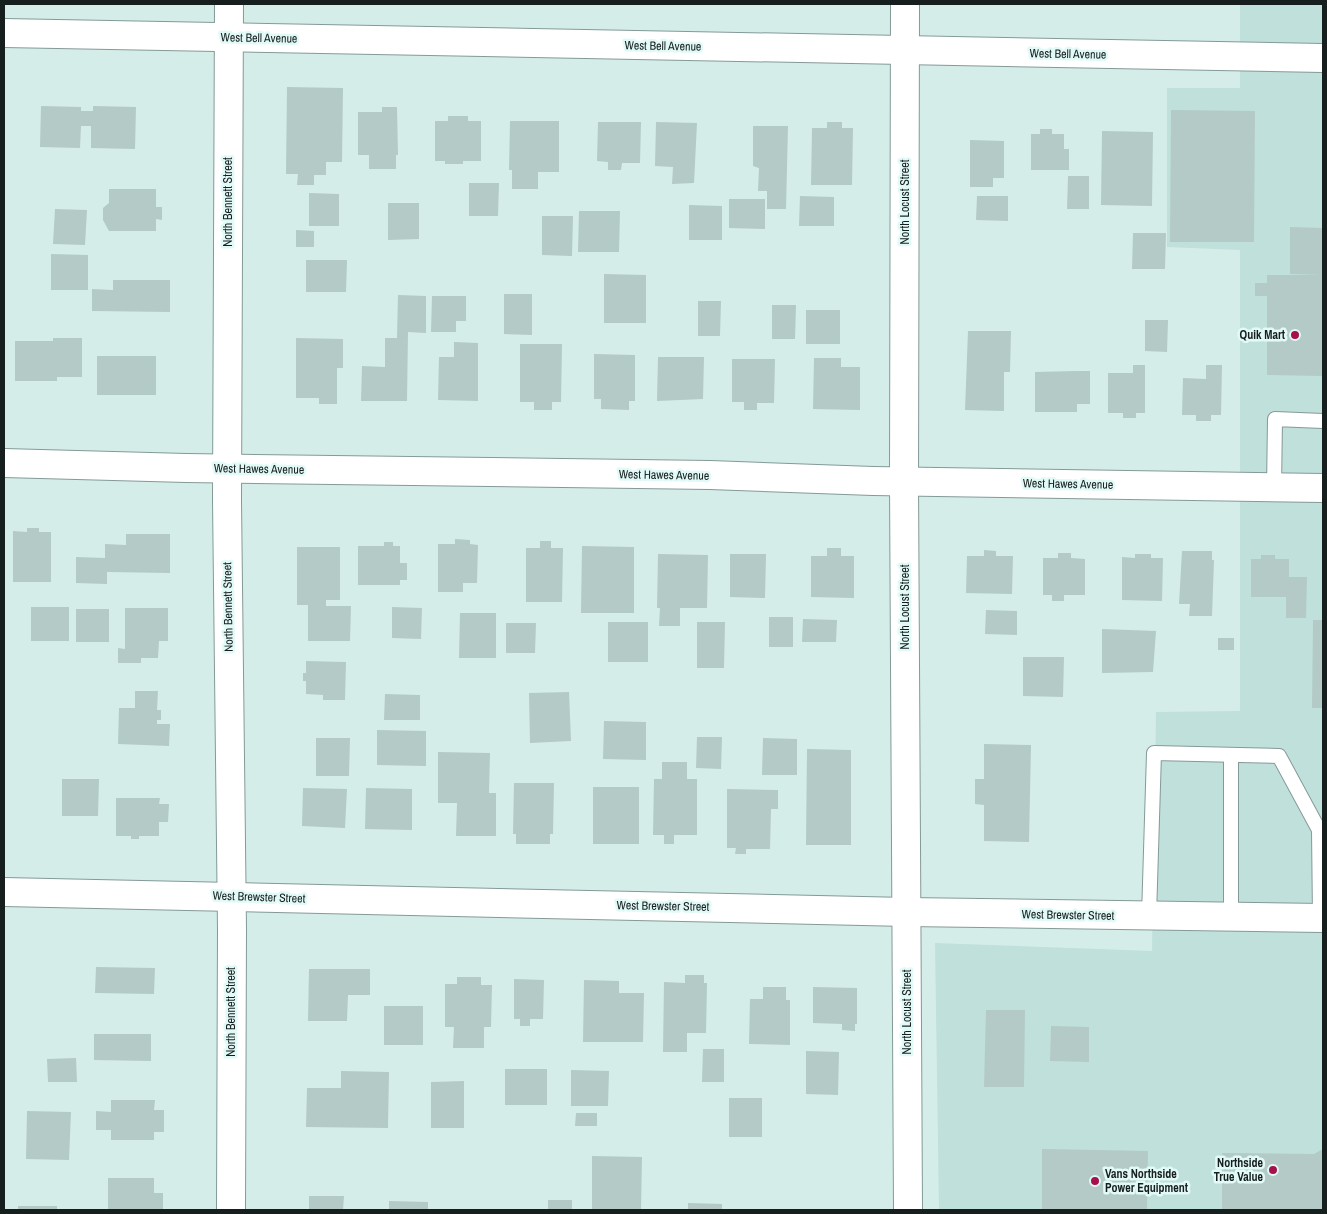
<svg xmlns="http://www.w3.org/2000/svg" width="1327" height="1214" font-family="'Archivo Narrow',sans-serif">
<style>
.built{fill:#c0e0db}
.building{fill:#b3cac6}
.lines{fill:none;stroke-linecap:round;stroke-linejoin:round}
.lane-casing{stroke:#849a97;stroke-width:16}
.street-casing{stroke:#849a97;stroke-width:30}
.lane{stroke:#fff;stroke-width:14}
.street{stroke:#fff;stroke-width:28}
.poi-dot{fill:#a6114b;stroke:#e2faf7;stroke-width:2}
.labels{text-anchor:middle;stroke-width:5;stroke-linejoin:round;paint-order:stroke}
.street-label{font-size:12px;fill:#171f1e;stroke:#e2faf7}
.poi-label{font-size:12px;font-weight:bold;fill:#171f1e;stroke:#e2faf7;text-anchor:end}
</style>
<rect width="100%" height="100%" fill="#d5ede9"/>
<!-- built -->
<polygon class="built" points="1240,4 1323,4 1323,1210 939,1210 935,943 1152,951 1156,712 1240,711 1240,250 1167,247 1167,88 1240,88"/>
<!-- building -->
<g class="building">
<polygon points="287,87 343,88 342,162 326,162 326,175 314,175 314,185 297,185 298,174 286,174"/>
<polygon points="41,106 81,107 81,111 93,111 93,106 136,107 135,149 91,148 91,126 81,126 80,148 40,147"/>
<polygon points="382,107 397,107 398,155 396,155 396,169 369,169 369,155 358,155 358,112 382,112"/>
<polygon points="1171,110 1255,111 1254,242 1170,242"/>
<polygon points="448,116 468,116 468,121 481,121 481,161 463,161 463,164 445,164 445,161 435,161 435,121 448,121"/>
<polygon points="510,121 559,121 559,172 538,172 538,189 512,189 512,170 509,170"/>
<polygon points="598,122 641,122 640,163 622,163 621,170 608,170 608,162 597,161"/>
<polygon points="656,122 697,123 694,183 672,184 673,167 655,166"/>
<polygon points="827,122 842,122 842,128 853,128 852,185 811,185 812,128 827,128"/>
<polygon points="753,126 788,126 786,209 767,209 767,191 758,191 759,168 753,166"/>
<polygon points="1040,129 1052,129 1052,134 1064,134 1064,149 1069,149 1069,170 1031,170 1031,134 1040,134"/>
<polygon points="1102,131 1153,132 1152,206 1101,205"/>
<polygon points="970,140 1004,141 1004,178 993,178 993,187 970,187"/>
<polygon points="1068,176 1089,176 1089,209 1067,209"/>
<polygon points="469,183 499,183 498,216 469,216"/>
<polygon points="109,189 156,189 156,207 162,207 162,220 156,219 156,231 109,231 103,220 103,208 109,203"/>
<polygon points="309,193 339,194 339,226 309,226"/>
<polygon points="800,196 834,197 834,226 799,226"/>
<polygon points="977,196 1008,196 1008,221 976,220"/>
<polygon points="729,199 765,199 765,229 729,228"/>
<polygon points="388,203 419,203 419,239 388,240"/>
<polygon points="689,205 722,206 722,240 689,240"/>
<polygon points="55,209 87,210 85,245 53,244"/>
<polygon points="579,211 620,211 619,252 578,252"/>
<polygon points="542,216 573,216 572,256 542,255"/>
<polygon points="1290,227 1323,228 1323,275 1290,274"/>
<polygon points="296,230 314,231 314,247 296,247"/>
<polygon points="1133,233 1166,233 1165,269 1132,269"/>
<polygon points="51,254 88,255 88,290 51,290"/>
<polygon points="306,260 347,260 346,292 306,292"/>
<polygon points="604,274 646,275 646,323 604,323"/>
<polygon points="1267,275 1323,275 1323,376 1267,375 1267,296 1255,296 1255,283 1267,283"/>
<polygon points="113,280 170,280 170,312 92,311 92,289 113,290"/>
<polygon points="504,294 532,294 532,335 504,334"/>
<polygon points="398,295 426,296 426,333 408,332 407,401 361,401 362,366 385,367 385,338 397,338"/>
<polygon points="432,296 466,296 466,321 456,321 456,332 431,332"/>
<polygon points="698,301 721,301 720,336 698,336"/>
<polygon points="772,305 796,305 795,339 772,339"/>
<rect x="806" y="310" width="34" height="34"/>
<polygon points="1145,320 1168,320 1167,352 1145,351"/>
<polygon points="968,331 1011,331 1010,372 1004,372 1004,411 965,410"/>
<polygon points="53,338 82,338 82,377 57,377 57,381 15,381 15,341 53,341"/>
<polygon points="296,338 343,339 343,368 337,368 337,404 319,404 319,398 296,398"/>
<polygon points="454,342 478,343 478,401 438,400 439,357 454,357"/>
<polygon points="520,344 562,344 561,402 552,402 552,410 534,410 534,402 520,402"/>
<polygon points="594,354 635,355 635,401 629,401 629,410 601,409 601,399 594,399"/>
<rect x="97" y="356" width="59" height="39"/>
<polygon points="658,357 704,357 703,399 657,401"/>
<polygon points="814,358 841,358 841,367 860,367 860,410 813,409"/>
<polygon points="732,359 775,359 774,403 757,403 757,410 744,410 744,402 732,402"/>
<polygon points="1133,365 1145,365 1145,413 1136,413 1136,418 1123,418 1123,413 1108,413 1108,373 1133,373"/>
<polygon points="1206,365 1222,365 1221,415 1211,415 1211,421 1196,421 1196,415 1182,415 1183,378 1206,379"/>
<polygon points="1075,371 1090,371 1090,404 1077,404 1077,412 1035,412 1035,372"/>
<polygon points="27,528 39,528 39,532 51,532 51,582 13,582 13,531 27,532"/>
<polygon points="126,534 170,534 170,573 107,572 107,584 76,583 76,557 105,558 105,544 126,545"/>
<polygon points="455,539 470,540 470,544 478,545 477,583 463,583 463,592 438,592 438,544 455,544"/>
<polygon points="540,541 551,541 551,548 563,548 562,602 526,602 526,548 540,548"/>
<polygon points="384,542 393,542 393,546 400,546 400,563 407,563 407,580 400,580 400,585 358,585 358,546 384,546"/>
<polygon points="582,546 634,547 634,613 581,613"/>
<polygon points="297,547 340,547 340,600 326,600 326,606 351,606 350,641 308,641 308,605 297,605"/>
<polygon points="827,548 841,548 841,556 854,556 854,598 811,597 811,556 827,556"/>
<polygon points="984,550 996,551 996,556 1013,556 1012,594 966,593 967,556 984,556"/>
<polygon points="1182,551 1212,551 1212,560 1214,560 1212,616 1189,616 1190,604 1179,604"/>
<polygon points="1058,553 1071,553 1071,558 1085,559 1085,595 1064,595 1064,601 1052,601 1052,595 1043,595 1043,558 1058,558"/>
<polygon points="658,554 708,555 707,608 680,608 680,626 659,626 660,608 657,608"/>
<polygon points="730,554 766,554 765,598 730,597"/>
<polygon points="1135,554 1151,554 1151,558 1163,558 1162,601 1122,600 1122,557 1135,558"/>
<polygon points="1261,555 1275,555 1275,559 1289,559 1289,577 1307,577 1306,618 1286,618 1286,597 1251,597 1251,559 1261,559"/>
<rect x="31" y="607" width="38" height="34"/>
<polygon points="392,607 422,608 421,639 392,638"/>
<polygon points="125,608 168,608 168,641 159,641 158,658 141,658 141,663 118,663 118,648 125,649"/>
<rect x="76" y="609" width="33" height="33"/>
<polygon points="986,610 1017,611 1017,635 985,634"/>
<polygon points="460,613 496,613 496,658 459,658"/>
<rect x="769" y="617" width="24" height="30"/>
<polygon points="803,619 837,620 836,642 802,642"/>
<polygon points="1313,620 1323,620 1323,708 1312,708"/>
<rect x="608" y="622" width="40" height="40"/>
<polygon points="697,622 725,622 724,668 697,668"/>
<polygon points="506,623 536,623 535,653 506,653"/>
<polygon points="1102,629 1156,631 1153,672 1102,673"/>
<rect x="1218" y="638" width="16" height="12"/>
<polygon points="1023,657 1064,657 1063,697 1023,696"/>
<polygon points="306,661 346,662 345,700 323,700 323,695 306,694 306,681 303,681 303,673 306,673"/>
<polygon points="135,691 158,691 157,710 161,710 161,720 157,720 157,724 170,724 169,746 118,744 119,708 135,708"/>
<polygon points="569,692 571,741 530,743 529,693"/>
<polygon points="385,694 420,695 420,720 384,720"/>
<polygon points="604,721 646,722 646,760 603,759"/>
<polygon points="377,730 426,731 426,766 377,765"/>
<polygon points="697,737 722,737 721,769 696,768"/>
<polygon points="316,738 350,738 349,776 316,776"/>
<polygon points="763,738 797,739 797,775 762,775"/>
<polygon points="984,744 1031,745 1029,842 984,841 984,805 975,804 975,779 984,779"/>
<polygon points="807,749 851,750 851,845 806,845"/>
<polygon points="438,752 490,753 489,793 496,793 496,836 456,836 457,803 438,803"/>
<polygon points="662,762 687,762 687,779 697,779 697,835 674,835 674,844 664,844 664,835 653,835 654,779 662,779"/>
<polygon points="62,779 99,779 98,816 62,816"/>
<polygon points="514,783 554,783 553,834 550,834 550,844 516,844 516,834 513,834"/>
<rect x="593" y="787" width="46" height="57"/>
<polygon points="303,788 347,789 345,828 302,826"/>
<polygon points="366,788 412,789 412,830 365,829"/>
<polygon points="727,789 778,790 778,809 771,809 770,849 746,849 746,854 735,854 736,848 727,848"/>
<polygon points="116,798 160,798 159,804 169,804 168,822 159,822 159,836 139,836 139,839 131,839 131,836 116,836"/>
<polygon points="96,967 155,968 154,994 95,993"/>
<polygon points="309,969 370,969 370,995 348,995 347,1021 308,1021"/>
<polygon points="685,975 704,975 704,983 707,983 706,1033 687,1033 687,1052 663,1052 664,982 685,983"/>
<polygon points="457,977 481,977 481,985 492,985 491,1027 484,1027 484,1048 453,1048 454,1027 445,1027 445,984 457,984"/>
<polygon points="514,979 544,980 543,1019 530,1019 530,1026 520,1026 520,1019 514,1019"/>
<polygon points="584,980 619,981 619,993 644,993 643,1042 583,1042"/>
<polygon points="763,987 786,987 786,1000 790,1000 790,1045 749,1044 750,999 763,999"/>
<polygon points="813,987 857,988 857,1024 855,1024 855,1031 842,1030 842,1024 813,1023"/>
<rect x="384" y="1006" width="39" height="39"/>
<polygon points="986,1010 1025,1010 1024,1087 984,1087"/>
<polygon points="1051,1026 1089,1027 1089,1062 1050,1061"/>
<polygon points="94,1034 151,1034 151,1061 94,1060"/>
<polygon points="703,1049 724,1049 724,1082 702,1082"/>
<polygon points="806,1051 839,1052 838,1095 806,1094"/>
<polygon points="76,1058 77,1082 48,1082 47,1059"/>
<rect x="505" y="1069" width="42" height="36"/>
<polygon points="571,1070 609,1071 608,1106 571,1106"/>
<polygon points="341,1071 389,1072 388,1128 306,1127 307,1088 341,1088"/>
<polygon points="464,1081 464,1128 431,1128 431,1082"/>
<rect x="729" y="1098" width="33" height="39"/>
<polygon points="111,1100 155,1100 154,1110 164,1110 164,1132 154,1132 154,1140 111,1140 111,1130 96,1130 96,1111 111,1112"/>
<polygon points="27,1111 71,1112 69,1160 26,1159"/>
<polygon points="576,1113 597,1113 597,1126 575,1126"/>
<polygon points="1042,1149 1148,1151 1147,1210 1042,1210"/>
<polygon points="1323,1149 1323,1210 1222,1210 1222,1153 1314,1154"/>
<polygon points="592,1156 642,1157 641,1210 592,1210"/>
<polygon points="108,1178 154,1178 154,1193 163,1193 163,1210 108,1210"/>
<polygon points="309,1196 344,1196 343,1210 309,1210"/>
<rect x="548" y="1200" width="24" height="10"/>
<polygon points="389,1201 428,1202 428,1210 389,1210"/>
<polygon points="688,1203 722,1204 722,1210 688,1210"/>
<rect x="18" y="1206" width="39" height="4"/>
</g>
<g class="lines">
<defs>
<g id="lane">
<polyline points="1274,488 1275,419 1323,421"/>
<polyline points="1149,916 1154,753 1279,756 1319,830 1320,918"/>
<polyline points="1231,917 1231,755"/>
</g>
<g id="street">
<polyline points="229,4 227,500 232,930 231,1210"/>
<polyline points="905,4 904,482 908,1210"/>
<polyline points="4,33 1323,58"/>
<polyline points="4,463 186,468 710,475 873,481 1323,488"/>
<polyline points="4,892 907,912 1323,918"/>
</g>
</defs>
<!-- lane casing -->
<use href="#lane" class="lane-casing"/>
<!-- street casing -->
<use href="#street" class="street-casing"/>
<!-- lane -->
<use href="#lane" class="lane"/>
<!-- street -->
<use href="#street" class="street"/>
</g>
<!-- markers -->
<g class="poi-dot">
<circle cx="1295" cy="335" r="5"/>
<circle cx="1273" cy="1170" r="5"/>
<circle cx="1095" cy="1181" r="5"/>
</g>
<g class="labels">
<!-- street labels -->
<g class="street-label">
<text transform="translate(259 38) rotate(1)" y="4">West Bell Avenue</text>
<text transform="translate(663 46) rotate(1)" y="4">West Bell Avenue</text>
<text transform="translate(1068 54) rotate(1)" y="4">West Bell Avenue</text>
<text transform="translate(228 202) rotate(-90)" y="4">North Bennett Street</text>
<text transform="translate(905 202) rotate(-90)" y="4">North Locust Street</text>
<text transform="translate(259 469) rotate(1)" y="4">West Hawes Avenue</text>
<text transform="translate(664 475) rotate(1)" y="4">West Hawes Avenue</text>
<text transform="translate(1068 484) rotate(1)" y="4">West Hawes Avenue</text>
<text transform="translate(228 607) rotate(-91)" y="4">North Bennett Street</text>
<text transform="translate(905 607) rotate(-90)" y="4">North Locust Street</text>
<text transform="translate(259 897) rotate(2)" y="4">West Brewster Street</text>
<text transform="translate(663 906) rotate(1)" y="4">West Brewster Street</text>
<text transform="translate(1068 915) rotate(1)" y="4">West Brewster Street</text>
<text transform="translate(231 1012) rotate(-90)" y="4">North Bennett Street</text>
<text transform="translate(907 1012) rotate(-90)" y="4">North Locust Street</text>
</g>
<!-- poi labels -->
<g class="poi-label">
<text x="1285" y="339">Quik Mart</text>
<text x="1263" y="1167">Northside<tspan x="1263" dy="14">True Value</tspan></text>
<text x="1105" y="1178" text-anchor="start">Vans Northside<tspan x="1105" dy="14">Power Equipment</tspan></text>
</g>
</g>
<!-- border -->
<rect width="1327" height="1214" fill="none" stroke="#171f1e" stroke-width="10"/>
</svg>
